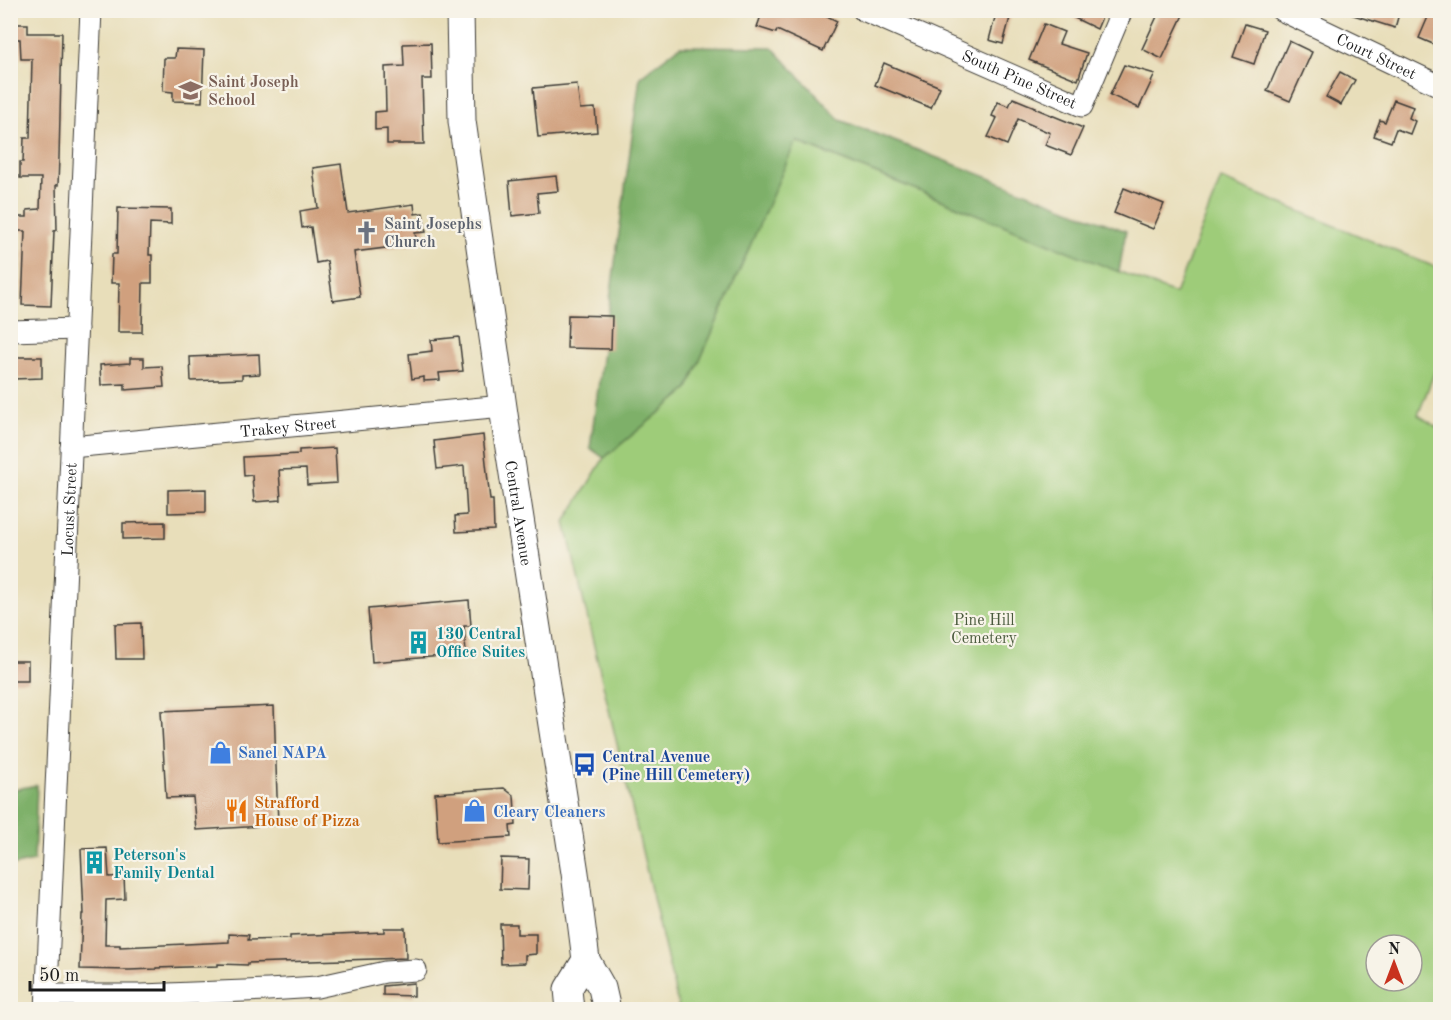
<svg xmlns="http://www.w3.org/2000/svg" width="1451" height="1020" font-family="'Old Standard TT',serif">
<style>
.green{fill:#9ecc79;stroke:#5d744a;stroke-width:1.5;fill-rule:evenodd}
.forest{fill:#7eb069;stroke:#4d6642;stroke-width:1.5}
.building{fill:#d0a07e}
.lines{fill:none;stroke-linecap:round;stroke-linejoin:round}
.minor-casing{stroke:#3b3934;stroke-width:23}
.major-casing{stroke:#3b3934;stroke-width:29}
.minor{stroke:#fff;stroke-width:21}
.major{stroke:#fff;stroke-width:27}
.labels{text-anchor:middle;stroke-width:4.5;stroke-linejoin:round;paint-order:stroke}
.street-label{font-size:16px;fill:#1c1c1c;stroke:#f7f3e8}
.education-label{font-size:16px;font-weight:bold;fill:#785e54;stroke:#f7f3e8;text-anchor:start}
.worship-label{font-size:16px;font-weight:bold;fill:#5b616d;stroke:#f7f3e8;text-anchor:start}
.park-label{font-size:16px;fill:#4a5a3d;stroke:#f7f3e8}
.culture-label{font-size:16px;font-weight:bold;fill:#0d838f;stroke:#f7f3e8;text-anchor:start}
.shop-label{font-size:16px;font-weight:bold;fill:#366cbe;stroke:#f7f3e8;text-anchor:start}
.transit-label{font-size:16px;font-weight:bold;fill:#164399;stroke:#f7f3e8;text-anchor:start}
.food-label{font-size:16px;font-weight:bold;fill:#c56008;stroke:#f7f3e8;text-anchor:start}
</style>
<rect width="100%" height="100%" fill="#f7f3e8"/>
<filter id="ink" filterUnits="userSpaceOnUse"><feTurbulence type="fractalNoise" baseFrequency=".0167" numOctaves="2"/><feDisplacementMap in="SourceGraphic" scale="12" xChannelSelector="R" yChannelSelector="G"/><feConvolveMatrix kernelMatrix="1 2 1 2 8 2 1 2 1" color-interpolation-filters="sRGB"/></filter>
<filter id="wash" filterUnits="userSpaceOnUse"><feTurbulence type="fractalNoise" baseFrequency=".008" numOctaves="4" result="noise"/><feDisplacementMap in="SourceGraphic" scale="24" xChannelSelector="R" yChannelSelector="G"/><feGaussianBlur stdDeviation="1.35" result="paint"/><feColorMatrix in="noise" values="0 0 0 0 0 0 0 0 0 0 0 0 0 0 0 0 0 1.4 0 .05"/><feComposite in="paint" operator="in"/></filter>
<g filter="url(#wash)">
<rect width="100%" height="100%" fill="#e8deba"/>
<!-- green -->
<path class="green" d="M795 141 1175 294 1221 179 1440 269V358L1418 415 1440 429V1009H679L565 522 604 458 687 390ZM1376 945H1412V981H1376Z"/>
<!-- forest -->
<g class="forest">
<polygon points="680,46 772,47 840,120 1126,231 1119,272 796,141 687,390 604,458 590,448 640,77"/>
<polygon points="37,785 34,861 11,866 11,790"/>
</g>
<g id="blocks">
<!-- building -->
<g class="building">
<polygon points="763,10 815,10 837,21 823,51 777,30 776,33 757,27"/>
<polygon points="997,10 1012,10 1003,44 989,40"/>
<polygon points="1058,10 1105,10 1097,29"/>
<polygon points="1160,10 1173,10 1183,15 1162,59 1142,49"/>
<polygon points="1350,10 1400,10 1395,28 1350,14"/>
<polygon points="1431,10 1440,10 1440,47 1419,38"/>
<polygon points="11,24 28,24 28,33 62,33 59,158 58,185 56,185 57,230 54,231 51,306 22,305 25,231 13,231 13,217 27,217 27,210 40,209 41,178 20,178 20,162 23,162 24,138 30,138 32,59 21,59 20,39 12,39"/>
<polygon points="1044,24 1064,32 1059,44 1087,53 1078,80 1029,60"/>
<polygon points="1245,24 1265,30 1254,64 1233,57"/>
<polygon points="1289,41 1312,52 1290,101 1267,91"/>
<polygon points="431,43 432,79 422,79 424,144 387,144 387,129 375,130 375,112 386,111 385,67 404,66 403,44"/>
<polygon points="176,49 204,50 202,102 173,101 173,92 163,91 164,58 175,58"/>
<polygon points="884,63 940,87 931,108 875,85"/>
<polygon points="1124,65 1155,74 1139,108 1110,95"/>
<polygon points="1340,72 1355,80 1341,105 1326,97"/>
<polygon points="577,84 580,109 595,108 597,132 538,137 533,88"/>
<polygon points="1013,98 1035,107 1034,108 1083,128 1071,155 1045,145 1050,133 1018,119 1007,145 988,137 997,118 992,116 998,102 1009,106"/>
<polygon points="1394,100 1413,107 1409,118 1415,121 1410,134 1396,129 1391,142 1374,136 1380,120 1385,122"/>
<polygon points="341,164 348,213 414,204 415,214 423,213 426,232 415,233 417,244 354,252 360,297 333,301 327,261 316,263 311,227 302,228 300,211 318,208 313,168"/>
<polygon points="556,176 558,191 537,193 539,213 512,216 509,181"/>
<polygon points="1124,188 1164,204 1153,229 1114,213"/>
<polygon points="118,208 171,209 171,224 150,223 149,255 152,255 152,283 143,283 142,332 118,332 119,283 111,283 112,254 117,254"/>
<polygon points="568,315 612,316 611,349 567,348"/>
<polygon points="459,337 463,371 439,373 440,380 424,381 424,377 412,379 409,354 432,351 431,340"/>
<polygon points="259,354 260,374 242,375 242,379 191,381 190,357"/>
<polygon points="10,357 42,357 42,378 13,379 12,372 10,372"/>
<polygon points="130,358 144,358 144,367 162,366 164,387 125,390 125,384 101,385 100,365 130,363"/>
<polygon points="483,435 490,500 493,500 494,530 456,532 455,516 467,515 464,466 437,469 434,441"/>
<polygon points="335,448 337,483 307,485 306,469 279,470 281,500 254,502 252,475 244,476 243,457 299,454 299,450"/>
<polygon points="206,489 206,512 168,513 168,490"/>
<polygon points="165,522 165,538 123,539 123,523"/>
<polygon points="469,600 471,626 464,626 466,654 372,662 368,609"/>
<polygon points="141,623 142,659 116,659 115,624"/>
<rect x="10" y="661" width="18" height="20"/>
<polygon points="274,706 278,825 196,830 193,797 166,798 161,711"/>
<polygon points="504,788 514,796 516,825 510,826 511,837 438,842 435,793"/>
<polygon points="107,848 109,877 124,876 125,899 106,900 105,945 120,945 120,947 229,942 229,934 249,935 248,940 290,939 290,936 384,932 384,928 405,928 406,958 248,963 248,965 218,964 218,966 156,968 156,969 129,970 80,969 82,914 84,914 81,849"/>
<polygon points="501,858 529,859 528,890 500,889"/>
<polygon points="500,924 517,924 517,934 536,934 536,954 525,955 525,963 501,964"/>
<polygon points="414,983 414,996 383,995 383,986"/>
</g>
</g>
</g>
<g filter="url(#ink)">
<use href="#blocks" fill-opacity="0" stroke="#3b3934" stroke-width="1.5"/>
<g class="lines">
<defs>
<g id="minor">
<path id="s1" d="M863 10 1082 106 1122 10"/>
<path id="s2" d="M1281 10 1440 86"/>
<polyline points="10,331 77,329"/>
<path id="s3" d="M71 447 503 406"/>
<polyline points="47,995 142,995 268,990 317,987 385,972 416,970"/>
<path id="s4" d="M46 1010 91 10"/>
</g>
<g id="major">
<path id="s5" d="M460 10 462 121 507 435 575 873 586 960 568 989 570 1010"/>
<polyline points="586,960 602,988 607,1010"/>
</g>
</defs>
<!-- minor casing -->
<use href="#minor" class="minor-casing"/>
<!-- major casing -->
<use href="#major" class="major-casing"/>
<!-- minor -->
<use href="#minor" class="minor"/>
<!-- major -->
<use href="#major" class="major"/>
</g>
</g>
<!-- icons -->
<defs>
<symbol id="school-bare" viewBox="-9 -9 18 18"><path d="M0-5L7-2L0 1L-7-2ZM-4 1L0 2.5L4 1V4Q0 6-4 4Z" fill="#8d6e63" stroke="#f7f3e8" stroke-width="2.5" paint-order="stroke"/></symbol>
<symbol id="church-bare" viewBox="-9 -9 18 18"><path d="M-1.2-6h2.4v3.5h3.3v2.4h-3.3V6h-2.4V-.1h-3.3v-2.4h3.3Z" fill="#6b7280" stroke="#f7f3e8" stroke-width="2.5" paint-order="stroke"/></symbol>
<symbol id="building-bare" viewBox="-9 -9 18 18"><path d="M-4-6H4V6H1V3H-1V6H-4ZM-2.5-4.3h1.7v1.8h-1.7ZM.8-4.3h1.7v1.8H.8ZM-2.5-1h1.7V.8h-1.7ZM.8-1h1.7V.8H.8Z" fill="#0f9aa8" stroke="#f7f3e8" stroke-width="2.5" paint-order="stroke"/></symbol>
<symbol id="shop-bare" viewBox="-9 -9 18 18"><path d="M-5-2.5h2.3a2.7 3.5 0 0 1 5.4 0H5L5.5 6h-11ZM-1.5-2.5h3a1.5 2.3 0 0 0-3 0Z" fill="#3f7fe0" stroke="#f7f3e8" stroke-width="2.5" paint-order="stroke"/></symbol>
<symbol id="bus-bare" viewBox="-9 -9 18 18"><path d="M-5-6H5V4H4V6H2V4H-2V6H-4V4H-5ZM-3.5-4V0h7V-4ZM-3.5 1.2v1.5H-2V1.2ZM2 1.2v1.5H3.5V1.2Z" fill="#1a4fb4" stroke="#f7f3e8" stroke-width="2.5" paint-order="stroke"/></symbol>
<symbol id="restaurant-bare" viewBox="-9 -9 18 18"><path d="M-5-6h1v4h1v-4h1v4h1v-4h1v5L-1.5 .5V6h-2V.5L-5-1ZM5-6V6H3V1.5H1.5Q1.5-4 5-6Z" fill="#e8710a" stroke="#f7f3e8" stroke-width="2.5" paint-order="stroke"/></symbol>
</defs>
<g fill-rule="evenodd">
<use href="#school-bare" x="174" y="74" width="33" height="33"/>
<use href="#church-bare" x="350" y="216" width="33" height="33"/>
<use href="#building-bare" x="402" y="626" width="33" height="33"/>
<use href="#shop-bare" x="204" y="736" width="33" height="33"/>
<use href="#bus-bare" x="568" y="748" width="33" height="33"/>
<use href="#restaurant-bare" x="220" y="794" width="33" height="33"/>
<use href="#shop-bare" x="458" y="794" width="33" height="33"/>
<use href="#building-bare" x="78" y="846" width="33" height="33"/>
</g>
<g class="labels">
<!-- street labels -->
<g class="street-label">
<text dy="6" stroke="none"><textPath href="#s2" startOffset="106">Court Street</textPath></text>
<text dy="6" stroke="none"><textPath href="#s1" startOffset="171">South Pine Street</textPath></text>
<text dy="6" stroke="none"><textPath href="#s3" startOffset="218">Trakey Street</textPath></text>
<text dy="6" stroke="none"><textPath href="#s4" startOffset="501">Locust Street</textPath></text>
<text dy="6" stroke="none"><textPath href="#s5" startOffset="507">Central Avenue</textPath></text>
</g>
<!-- education labels -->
<g class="education-label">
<text x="208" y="87">Saint Joseph<tspan x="208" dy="18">School</tspan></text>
</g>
<!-- worship labels -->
<g class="worship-label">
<text x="384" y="229">Saint Josephs<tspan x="384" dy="18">Church</tspan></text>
</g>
<!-- park labels -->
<g class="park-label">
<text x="984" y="625">Pine Hill<tspan x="984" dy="18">Cemetery</tspan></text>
</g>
<!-- culture labels -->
<g class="culture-label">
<text x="436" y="639">130 Central<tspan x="436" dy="18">Office Suites</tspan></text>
<text x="113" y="860">Peterson's<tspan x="113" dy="18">Family Dental</tspan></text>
</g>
<!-- shop labels -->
<g class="shop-label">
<text x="238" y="758">Sanel NAPA</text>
<text x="493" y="817">Cleary Cleaners</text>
</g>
<!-- transit labels -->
<g class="transit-label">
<text x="602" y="762">Central Avenue<tspan x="602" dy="18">(Pine Hill Cemetery)</tspan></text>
</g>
<!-- food labels -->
<g class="food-label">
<text x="254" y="808">Strafford<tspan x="254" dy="18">House of Pizza</tspan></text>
</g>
</g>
<!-- margin -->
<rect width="1451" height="1020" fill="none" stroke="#f7f3e8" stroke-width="36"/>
<!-- north arrow -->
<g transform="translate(1394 963)"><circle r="28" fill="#f7f3e8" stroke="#9f9d96" stroke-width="1.5"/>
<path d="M0-4.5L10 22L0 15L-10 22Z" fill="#c8321e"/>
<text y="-9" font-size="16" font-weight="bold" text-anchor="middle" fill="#1c1c1c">N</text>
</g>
<!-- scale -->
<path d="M30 981v9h134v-9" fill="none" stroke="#1c1c1c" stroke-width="3"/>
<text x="39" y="981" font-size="18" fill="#1c1c1c" stroke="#f7f3e8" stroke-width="4.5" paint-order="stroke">50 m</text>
</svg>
